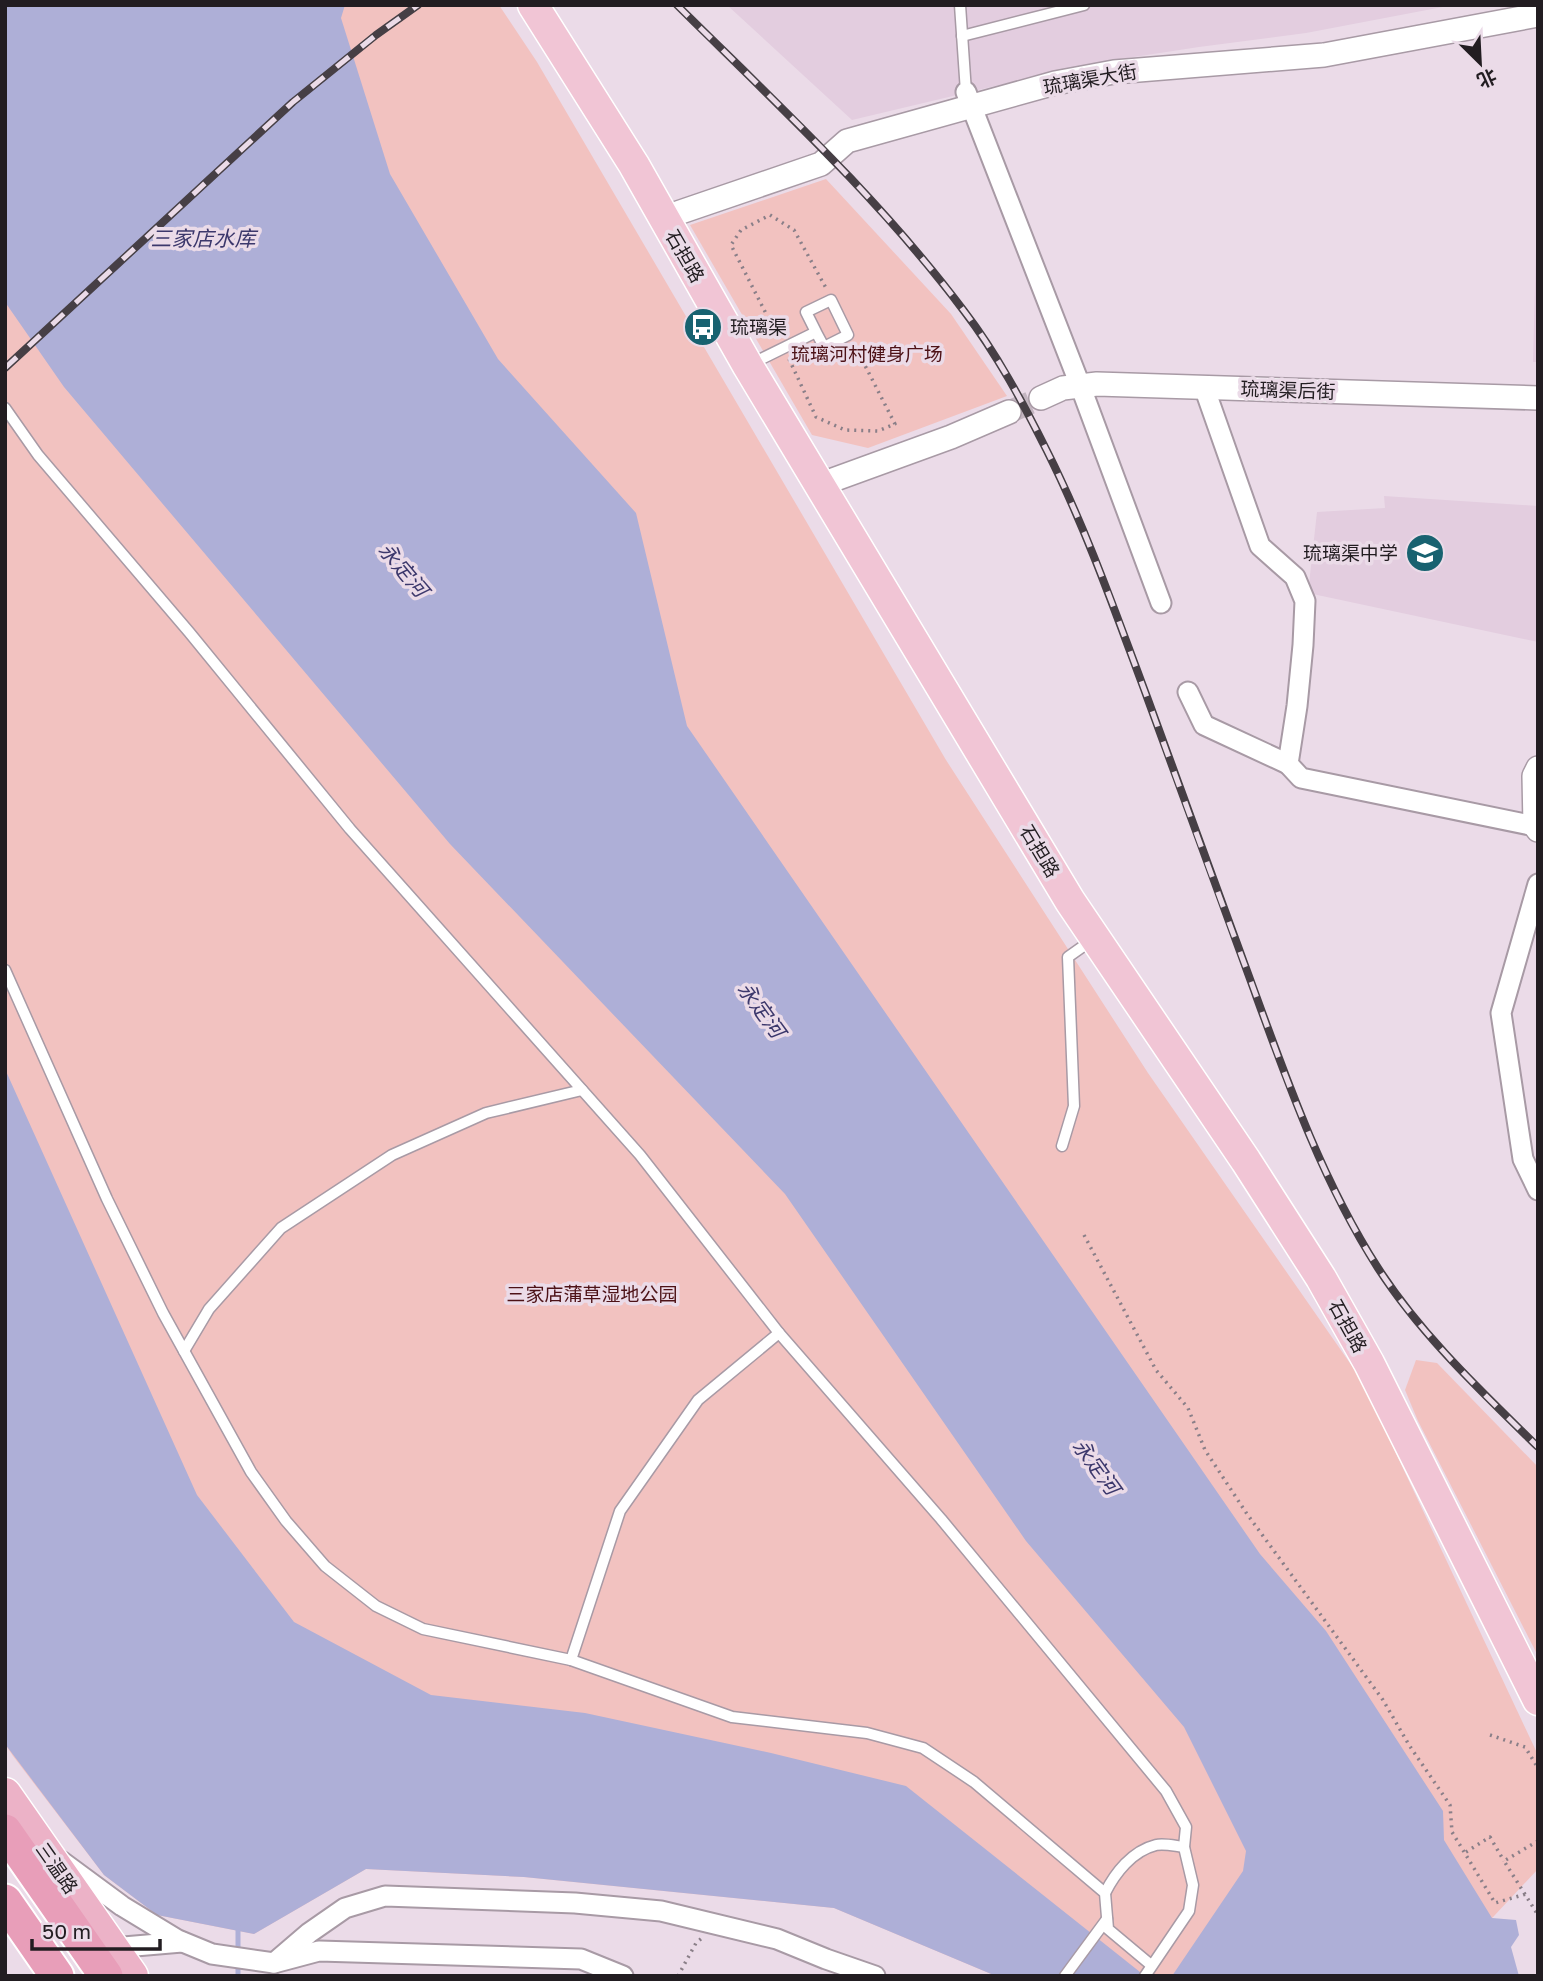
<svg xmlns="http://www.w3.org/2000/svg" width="1543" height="1981" font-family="'Golos Text','Noto Sans SC',sans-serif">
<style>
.built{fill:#e3cddf}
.green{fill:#f2c2c0}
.water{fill:#aeafd7}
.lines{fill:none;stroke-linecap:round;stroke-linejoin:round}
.stream{stroke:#aeafd7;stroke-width:5}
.tertiary-tunnel{stroke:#c3b5c0;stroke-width:23;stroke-dasharray:23 11;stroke-linecap:butt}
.service-casing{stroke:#a89aa5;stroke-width:13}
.minor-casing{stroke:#a89aa5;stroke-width:23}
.tertiary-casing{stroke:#a89aa5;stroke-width:26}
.primary-casing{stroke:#fff;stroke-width:33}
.trunk-casing{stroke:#fff;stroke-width:35}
.motorway-casing{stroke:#fff;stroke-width:37}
.path{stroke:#8a7f88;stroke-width:3.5;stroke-dasharray:2 5;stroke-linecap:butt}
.service{stroke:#fff;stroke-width:10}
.minor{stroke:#fff;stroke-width:19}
.tertiary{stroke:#fff;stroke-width:23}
.primary{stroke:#f1c5d5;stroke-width:30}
.trunk{stroke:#ecb2c7;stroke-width:32}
.motorway{stroke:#e89eb9;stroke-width:33}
.rail-casing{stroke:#463f45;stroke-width:8}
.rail{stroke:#ebdbe8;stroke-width:5;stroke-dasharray:16;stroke-linecap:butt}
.labels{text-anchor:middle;stroke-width:7;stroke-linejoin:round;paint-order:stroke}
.street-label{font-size:19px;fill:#221d21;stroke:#ebdbe8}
.poi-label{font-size:19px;fill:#221d21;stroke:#ebdbe8;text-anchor:start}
.park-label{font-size:19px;fill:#4d1217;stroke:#ebdbe8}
.water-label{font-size:21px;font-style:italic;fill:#3c386c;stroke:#ebdbe8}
</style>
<rect width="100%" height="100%" fill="#ebdbe8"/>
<!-- built -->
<g class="built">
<polygon points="727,5 1453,5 1306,33 1199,47 1088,64 852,120"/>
<polygon points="1538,173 1538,362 1533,362"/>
<polygon points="1384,496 1538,506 1538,642 1308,593 1317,512 1385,508"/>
</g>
<!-- green -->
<g class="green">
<polygon points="5,5 499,5 537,62 946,760 1148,1073 1361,1379 1538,1755 1538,1869 1438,1976 996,1976 834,1908 524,1877 366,1869 254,1934 157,1915 104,1875 13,1756 5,1744"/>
<polygon points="826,179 951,314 1007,396 868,448 812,435 690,225"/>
<polygon points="1416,1360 1437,1363 1538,1467 1538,1656 1418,1421 1405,1390"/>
</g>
<!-- water -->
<g class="water">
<polygon points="5,5 345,5 341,18 390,174 498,359 636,513 687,726 1260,1554 1326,1631 1443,1811 1444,1840 1492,1918 1516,1920 1519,1935 1511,1947 1519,1976 1172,1976 1243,1871 1246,1851 1184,1727 1026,1541 785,1194 450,844 64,387 5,302"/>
<polygon points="5,1069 197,1495 294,1622 431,1695 585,1713 771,1753 906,1786 1145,1976 996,1976 834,1908 524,1877 366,1869 254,1934 157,1915 104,1875 5,1744"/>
</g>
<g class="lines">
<!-- stream -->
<polyline class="stream" points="238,1926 238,1976"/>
<!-- tertiary-tunnel -->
<polyline class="tertiary-tunnel" points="1009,412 1041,398"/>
<defs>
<g id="service">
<polyline points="960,5 966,92"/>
<polyline points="962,36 1084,5"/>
<polyline points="751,364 816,332 806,312 831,300 848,335 824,347 816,332"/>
<polyline points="5,408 38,455 189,632 350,829 640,1155 779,1333 941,1519 1166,1791 1186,1827 1184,1847 1193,1885 1189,1911 1145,1976"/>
<polyline points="5,970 107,1199 163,1313 251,1472 286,1521 325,1566 376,1606 423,1629 571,1660 732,1717 867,1733 923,1748 974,1782 1105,1893 1108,1929 1151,1965"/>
<polyline points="1062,1146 1074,1106 1068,957 1092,940"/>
<polyline points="184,1351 209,1309 281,1228 392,1155 486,1113 582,1090"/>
<polyline points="571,1660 620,1511 698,1400 779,1333"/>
<path d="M1105 1893C1115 1873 1132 1851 1156 1845 1164 1843 1175 1846 1184 1847"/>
<polyline points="1065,1976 1107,1919"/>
</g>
<g id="minor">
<polyline points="966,92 1080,385 1161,603"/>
<polyline points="1204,387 1260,546 1295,577 1305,601 1303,645 1297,706 1288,764 1301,778 1535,826"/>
<polyline points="1188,692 1204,725 1288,764"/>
<polyline points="1538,884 1501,1013 1523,1159 1538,1190"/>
<polyline points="61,1861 122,1906 178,1940 212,1954 274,1963 319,1951 581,1959 623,1976"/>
<polyline points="112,1948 182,1942"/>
<polyline points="274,1963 309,1933 345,1908 385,1896 575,1903 661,1911 777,1939 826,1959 875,1976"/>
</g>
<g id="tertiary">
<polyline points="663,218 821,164 847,141 1055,83 1114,72 1324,55 1538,15"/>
<polyline points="1041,398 1063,388 1097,384 1538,398"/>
<polyline points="819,485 951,437 1009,412"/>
<polyline points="1538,768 1534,776 1535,826 1538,830"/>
</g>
<polyline id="primary" points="533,5 634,165 748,366 1070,901 1246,1161 1321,1278 1369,1363 1538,1700"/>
<polyline id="trunk" points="5,1794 132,1976"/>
<g id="motorway">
<polyline points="5,1831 106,1976"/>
<polyline points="5,1901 57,1976"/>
</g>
</defs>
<!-- service casing -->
<use href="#service" class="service-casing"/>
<!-- minor casing -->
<use href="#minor" class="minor-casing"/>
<!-- tertiary casing -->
<use href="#tertiary" class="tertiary-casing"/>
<!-- primary casing -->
<use href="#primary" class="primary-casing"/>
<!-- trunk casing -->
<use href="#trunk" class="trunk-casing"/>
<!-- motorway casing -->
<use href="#motorway" class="motorway-casing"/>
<!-- path -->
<g class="path">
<polyline points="778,337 731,245 741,230 770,215 794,230 826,288"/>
<polyline points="789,359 816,417 845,430 878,431 895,424 855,346"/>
<polyline points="1084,1235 1156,1370 1188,1408 1205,1450 1247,1514 1383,1700 1409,1745 1450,1805 1452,1832 1495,1903 1526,1894"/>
<polyline points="1490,1735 1525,1747 1538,1768"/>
<polyline points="1538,1841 1504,1861 1538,1915"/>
<polyline points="1466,1852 1490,1837 1504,1861"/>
<polyline points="678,1976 696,1943 702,1938"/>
</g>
<!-- service -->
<use href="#service" class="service"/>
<!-- minor -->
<use href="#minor" class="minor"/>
<!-- tertiary -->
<use href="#tertiary" class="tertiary"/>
<!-- primary -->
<use href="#primary" class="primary"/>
<!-- trunk -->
<use href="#trunk" class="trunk"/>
<!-- motorway -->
<use href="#motorway" class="motorway"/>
<defs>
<g id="rail">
<path d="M677 5C776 103 880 199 964 311 997 354 1023 403 1047 451 1087 531 1116 614 1147 697 1181 791 1215 885 1250 979 1286 1078 1321 1179 1378 1268 1422 1336 1481 1391 1538 1447"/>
<polyline points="5,368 293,102 376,35 418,5"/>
</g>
</defs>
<!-- rail casing -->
<use href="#rail" class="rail-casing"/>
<!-- rail -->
<use href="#rail" class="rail"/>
</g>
<!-- icons -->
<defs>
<symbol id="bus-disc" viewBox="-11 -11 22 22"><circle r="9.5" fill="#186270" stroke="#ebdbe8"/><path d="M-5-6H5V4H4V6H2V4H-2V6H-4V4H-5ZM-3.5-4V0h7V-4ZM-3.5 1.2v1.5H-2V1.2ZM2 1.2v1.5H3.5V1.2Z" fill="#fff"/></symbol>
<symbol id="school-disc" viewBox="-11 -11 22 22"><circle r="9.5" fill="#186270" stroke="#ebdbe8"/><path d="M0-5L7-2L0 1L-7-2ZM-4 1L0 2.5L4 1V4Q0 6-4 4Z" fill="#fff"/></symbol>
</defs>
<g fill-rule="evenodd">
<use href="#bus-disc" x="681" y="305" width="44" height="44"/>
<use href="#school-disc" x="1403" y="531" width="44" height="44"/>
</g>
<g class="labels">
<!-- street labels -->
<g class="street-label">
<text transform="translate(1090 79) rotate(-10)" y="7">琉璃渠大街</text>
<text transform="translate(685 256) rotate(60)" y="7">石担路</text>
<text transform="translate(1288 390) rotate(2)" y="7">琉璃渠后街</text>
<text transform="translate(1040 851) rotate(59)" y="7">石担路</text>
<text transform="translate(1348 1326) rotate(61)" y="7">石担路</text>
<text transform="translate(57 1868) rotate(55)" y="7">三温路</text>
</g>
<!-- poi labels -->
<g class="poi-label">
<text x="730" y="334">琉璃渠</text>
<text x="1398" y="560" text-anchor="end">琉璃渠中学</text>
</g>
<!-- park labels -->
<g class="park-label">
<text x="867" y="361">琉璃河村健身广场</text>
<text x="592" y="1301">三家店蒲草湿地公园</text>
</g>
<!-- water labels -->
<g class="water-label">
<text x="203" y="246">三家店水库</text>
<text transform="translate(403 570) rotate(50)" y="7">永定河</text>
<text transform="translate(761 1010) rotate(54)" y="7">永定河</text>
<text transform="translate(1096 1467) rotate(54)" y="7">永定河</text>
</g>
</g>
<!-- border -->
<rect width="1543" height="1981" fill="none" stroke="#221d21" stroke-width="14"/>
<!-- north arrow -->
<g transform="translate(1480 63) rotate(156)" stroke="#ebdbe8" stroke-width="5" paint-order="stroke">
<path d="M0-5L12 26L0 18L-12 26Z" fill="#221d21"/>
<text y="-10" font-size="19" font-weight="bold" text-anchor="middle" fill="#221d21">北</text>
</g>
<!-- scale -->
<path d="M32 1939v10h128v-10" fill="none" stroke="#221d21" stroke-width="3.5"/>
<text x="42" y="1939" font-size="21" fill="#221d21" stroke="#ebdbe8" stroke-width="5" paint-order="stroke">50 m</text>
</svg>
